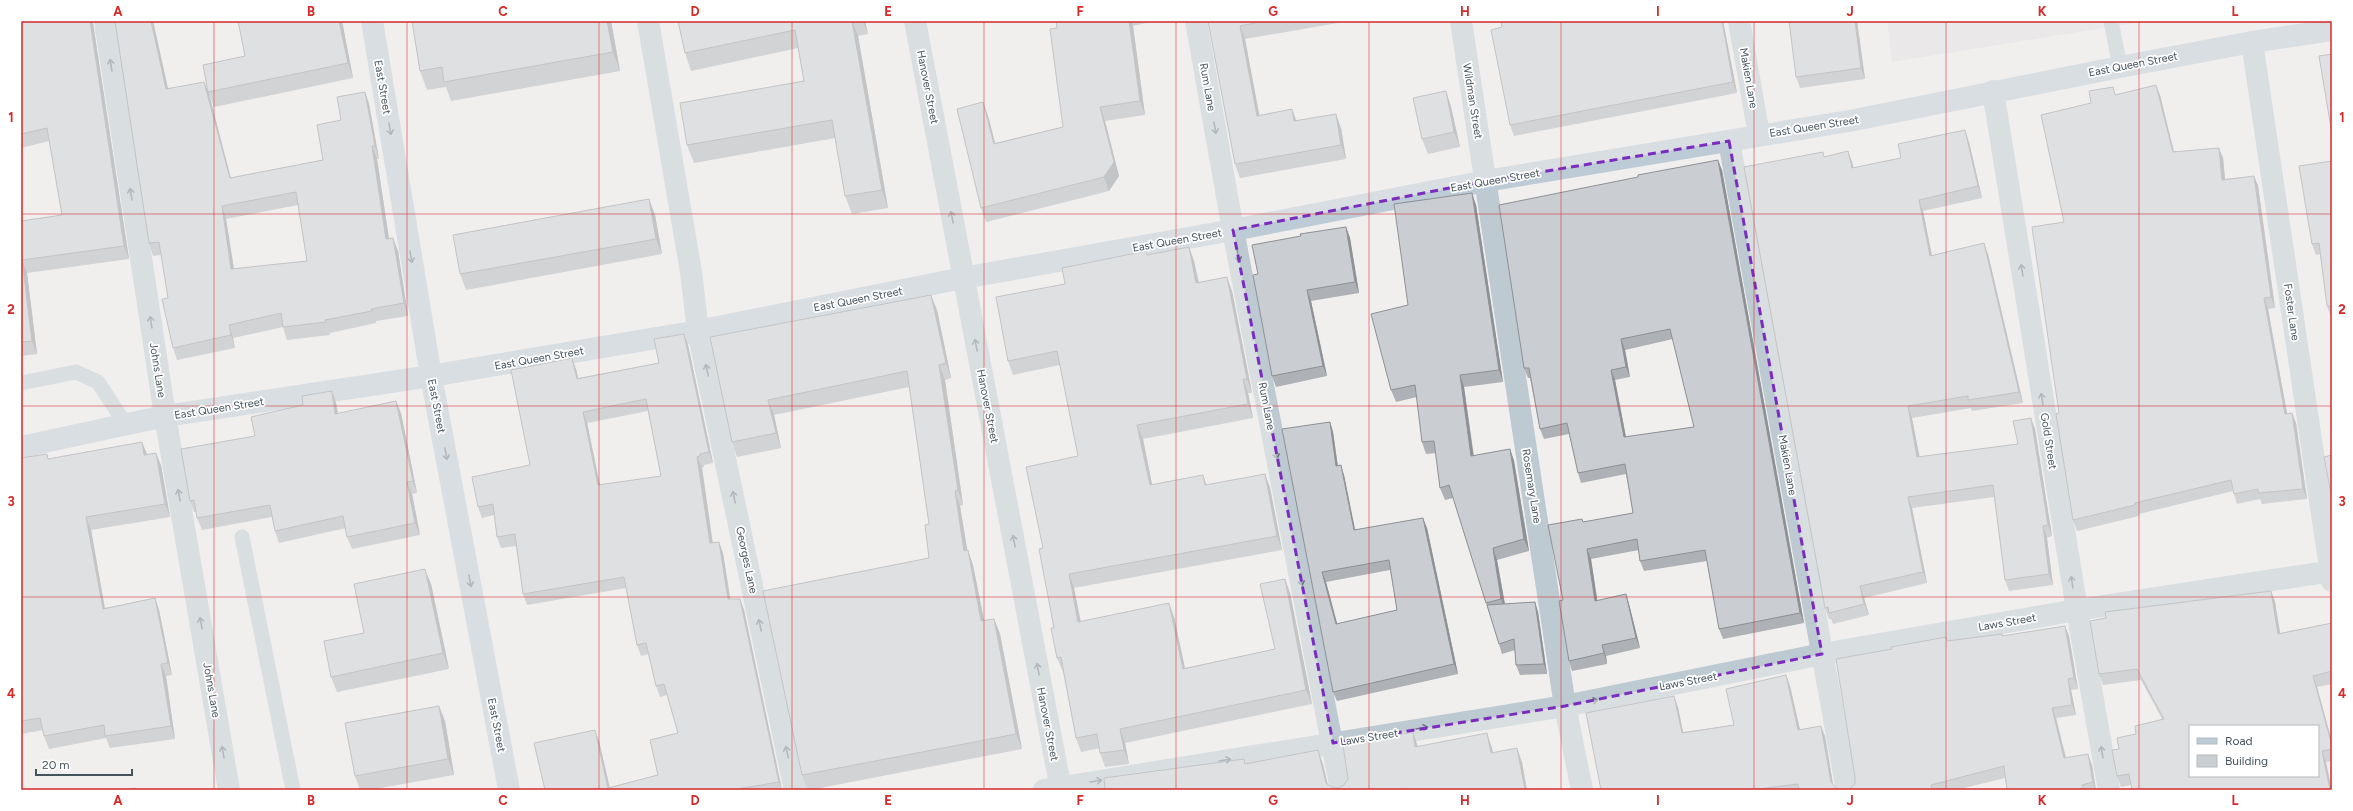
<svg xmlns="http://www.w3.org/2000/svg" width="2353" height="811" font-family="Figtree,sans-serif">
<style>
.education{fill:#e2dfe0}
.lines{fill:none;stroke-linecap:round;stroke-linejoin:round}
.lane{stroke:#bdcad1;stroke-width:15}
.street{stroke:#bdcad1;stroke-width:22}
.secondary{stroke:#bdcbd6;stroke-width:22}
.wall{fill:#aeb1b5;fill-rule:evenodd}
.shaded-wall{fill:#8d9094}
.building{fill:#caced3;stroke:#8d9094;fill-rule:evenodd}
.oneway{stroke:#697780}
.oneway2{stroke:#697781}
.marked{fill:none;stroke:#7b2cbf;stroke-width:3;stroke-dasharray:8 5;stroke-linejoin:round}
.grid{fill:none;stroke:#d62828;stroke-width:1;stroke-opacity:0.55}
.labels{text-anchor:middle;stroke-width:3.5;stroke-linejoin:round;paint-order:stroke}
.street-label{font-size:11px;fill:#45535d;stroke:#fff}
.neatline{fill:none;stroke:#d62828;stroke-width:1.5}
.grid-label{font-size:13px;text-anchor:middle;font-weight:bold;fill:#d62828}
</style>
<rect width="100%" height="100%" fill="#f1eeee"/>
<!-- education -->
<polygon class="education" points="1887,21 2147,21 1892,62"/>
<g class="lines">
<!-- lane -->
<g class="lane">
<polyline points="2111,21 2120,67"/>
<polyline points="21,383 76,372 98,382 126,425"/>
<polyline points="242,537 293,790"/>
</g>
<!-- street -->
<g class="street">
<polyline points="105,21 165,416 229,790"/>
<polyline points="648,21 691,272 698,331 795,790"/>
<polyline points="915,21 1061,790"/>
<polyline points="1196,21 1233,230 1341,790"/>
<polyline points="1461,21 1565,706 1582,790"/>
<polyline points="1739,21 1759,135"/>
<polyline points="2252,42 2332,581"/>
<polyline points="1993,91 2077,610 2109,790"/>
<polyline points="1729,141 1847,790"/>
<polyline points="1044,790 1565,706 1822,654 2077,610 2332,571"/>
</g>
<!-- secondary -->
<g class="secondary">
<polyline points="372,21 431,376 509,790"/>
<polyline points="21,447 165,416 431,376 698,331 963,278 1233,230 1486,181 1849,121 2120,67 2252,42 2332,30"/>
</g>
</g>
<!-- wall -->
<g class="wall">
<polygon points="21,21 93,21 93,23 129,259 27,273 37,354 21,356 21,221 62,215 49,141 21,148"/>
<path d="M115 21H153L168 89 204 82 209 94 231 178 323 160 341 120 365 92 369 104 379 159H377L389 239 398 251 408 316 376 321V323L330 333V335L287 340 283 327 233 338 235 348 177 360 173 348 168 298 161 255 153 256 149 243ZM298 205 307 261 234 269 226 219Z"/>
<polygon points="342,21 353,78 214,107 208,92 245,56"/>
<polygon points="412,21 611,21 620,71 451,101 446,87 427,90 420,71"/>
<polygon points="678,21 865,21 868,34 858,36 888,208 852,214 845,196 835,138 694,163 687,145 804,81 798,48 691,71 685,53"/>
<polygon points="1056,21 1155,21 1133,26 1145,115 1105,121 1119,176 1109,191 986,222 981,208 983,102 988,116 995,143 1063,127 1057,28"/>
<polygon points="1208,21 1349,21 1245,39 1259,115 1292,109 1296,120 1341,128 1346,159 1240,178 1235,164"/>
<polygon points="1723,21 1737,93 1514,136 1510,125 1502,27"/>
<polygon points="1857,21 1865,79 1800,88 1796,77"/>
<polygon points="1446,91 1451,107 1460,147 1428,154 1422,139"/>
<polygon points="2116,95 2160,95 2174,151 2223,158 2225,179 2254,176 2258,186 2275,308 2268,309 2287,414 2296,423 2307,499 2262,504 2260,499 2237,504 2233,491 2139,514 2139,516 2077,531 2073,520 2059,413 2064,222 2091,103"/>
<polygon points="1969,142 1982,198 1923,211 1932,255 1988,254 2023,403 1972,411 1971,408 1912,418 1919,457 2018,444 2035,429 2052,536 2047,538 2053,585 2009,591 2005,580 1994,497 1912,508 1927,583 1864,598 1869,615 1833,624 1831,619 1829,619 1825,608 1825,157 1848,151 1854,168 1901,158"/>
<polygon points="2332,161 2332,317 2331,317 2327,306 2320,254 2316,255 2312,244"/>
<path d="M1722 170 1804 623 1723 639 1719 629 1707 561 1644 571 1640 561 1639 550 1591 559 1597 601 1626 594 1629 604 1640 648 1606 656 1607 664 1572 671 1569 661 1563 600 1583 522 1633 513 1626 474 1581 483 1578 473 1569 434 1544 439 1540 429 1530 378H1528L1524 368ZM1673 339 1694 427 1626 437 1615 380 1630 377 1625 350Z"/>
<polygon points="649,199 655,215 662,254 466,290 460,274"/>
<polygon points="1476,205 1503,382 1464,387 1474,456 1510,449 1514,461 1529,551 1497,560 1505,604 1535,602 1538,612 1547,674 1520,675 1516,665 1515,650 1502,654 1453,498 1445,500 1440,488 1436,453 1426,454 1422,442 1417,397 1396,402 1391,390 1408,305"/>
<polygon points="1346,227 1350,238 1359,293 1311,301 1327,376 1276,387 1272,376 1258,274"/>
<polygon points="1189,247 1194,261 1199,282 1232,291 1252,393 1248,393 1253,418 1143,439 1152,485 1206,485 1265,474 1270,488 1282,550 1074,588 1081,622 1174,617 1185,668 1275,649 1285,579 1290,593 1312,704 1125,743 1129,764 1105,767 1100,753 1100,748 1081,752 1076,738 1063,672 1057,658 1043,548 1078,456 1060,365 1013,375 1008,361 1065,284 1148,255"/>
<polygon points="937,310 951,378 945,380 963,505 960,506 967,550 973,565 984,620 994,619 1000,634 1022,749 810,790 807,790 802,775 929,558 929,524 909,387 774,415 781,448 737,457 732,442 710,337"/>
<path d="M688 345 713 463 704 465V467L702 468 713 543 723 553 730 599H740L744 610 782 790H545L599 741 610 788 658 775 678 733 667 695 660 697 656 686 649 654 641 656 637 645 626 588 527 605 523 594 516 546 501 548 497 537 494 515 482 518 478 507 530 465 576 369 578 378 659 363ZM648 411 661 476 600 485 587 423Z"/>
<polygon points="336,403 338,414 401,413 417,493 412,494 420,535 352,549 347,537 346,528 279,543 275,531 272,517 202,530 197,518 196,512 194,512 190,501 255,436"/>
<path d="M1330 422 1333 432 1338 466 1344 475 1355 529 1427 528 1458 674 1337 701 1333 692 1282 429ZM1390 570 1397 610 1337 624 1326 582Z"/>
<polygon points="147,455 161,465 170,517 91,530 105,608 155,598 159,610 172,675 166,676 175,739 110,748 106,738 49,749 44,736 43,730 21,734 21,458 49,459"/>
<polygon points="431,584 449,669 337,692 331,677 364,633"/>
<polygon points="2271,591 2275,602 2280,633 2332,623 2332,684 2317,687 2332,742 2332,761 2326,762 2131,785 2121,787 2117,776 2119,749 2136,734 2162,719 2141,680 2103,685 2099,674"/>
<polygon points="2065,626 2069,636 2078,689 2071,690 2076,715 2056,718 2066,757 2092,765 2096,790 2007,790 2005,778 1956,790 1848,790 1855,784 1892,649 1946,637 1947,641 2002,634 2003,636"/>
<polygon points="1786,675 1790,686 1800,729 1825,736 1833,785 1838,790 1601,790 1678,707 1683,732 1734,725"/>
<polygon points="445,721 454,775 369,790 360,790 355,776"/>
</g>
<!-- shaded-wall -->
<g class="shaded-wall">
<polygon points="90,21 93,21 93,23 129,259 124,246"/>
<polygon points="151,21 153,21 171,102 166,89"/>
<polygon points="339,21 342,21 353,78 348,63"/>
<polygon points="607,21 611,21 620,71 613,52"/>
<polygon points="852,21 858,36 888,208 882,190"/>
<polygon points="863,21 865,21 868,34"/>
<polygon points="1129,21 1131,21 1133,26 1145,115 1140,101"/>
<polygon points="1722,21 1723,21 1737,93 1733,82"/>
<polygon points="1855,21 1857,21 1865,79 1861,68"/>
<polygon points="1240,26 1245,39 1262,129 1257,116"/>
<polygon points="204,82 209,94 234,191 230,178"/>
<polygon points="2156,85 2160,95 2176,162 2173,152"/>
<polygon points="1446,91 1451,107 1460,147 1454,132"/>
<polygon points="365,92 369,104 379,159 375,146"/>
<polygon points="983,102 988,116 999,158 994,144"/>
<polygon points="1100,107 1105,121 1119,176 1109,191 1104,177"/>
<polygon points="1292,109 1297,123 1294,121"/>
<polygon points="1336,114 1341,128 1346,159 1341,145"/>
<polygon points="1965,130 1969,142 1982,198 1978,186"/>
<polygon points="372,146 377,159 391,252 386,239"/>
<polygon points="2219,148 2223,158 2226,190 2222,180"/>
<polygon points="1848,151 1852,162 1856,179 1852,168"/>
<polygon points="1718,160 1722,170 1804,623 1800,613"/>
<polygon points="2254,176 2258,186 2275,308 2271,297"/>
<polygon points="1472,193 1476,205 1503,382 1499,370"/>
<polygon points="649,199 655,215 662,254 656,239"/>
<polygon points="1919,200 1923,211 1934,267 1930,256"/>
<polygon points="222,206 226,219 236,282 231,269"/>
<polygon points="1346,227 1350,238 1359,293 1355,282"/>
<polygon points="393,238 398,251 408,316 404,303"/>
<polygon points="1984,243 1988,254 2023,403 2019,392"/>
<polygon points="1189,247 1194,261 1201,297 1196,283"/>
<polygon points="22,260 27,273 37,354 32,341"/>
<polygon points="1227,277 1232,291 1252,393 1247,379"/>
<polygon points="1307,290 1311,301 1327,376 1323,366"/>
<polygon points="931,295 937,310 951,378 946,363"/>
<polygon points="2264,298 2268,309 2289,424 2285,414"/>
<polygon points="229,325 233,338 235,348 231,335"/>
<polygon points="684,334 688,345 713,463 709,452"/>
<polygon points="1621,339 1625,350 1630,377 1626,367"/>
<polygon points="572,358 576,369 581,390 577,379"/>
<polygon points="939,365 945,380 963,505 958,490"/>
<polygon points="1611,370 1615,380 1628,448 1624,437"/>
<polygon points="1460,375 1464,387 1475,468 1471,456"/>
<polygon points="1243,379 1248,393 1253,418 1248,404"/>
<polygon points="332,391 336,403 340,426 335,414"/>
<polygon points="768,400 774,415 781,448 776,433"/>
<polygon points="396,401 401,413 417,493 413,481"/>
<polygon points="1908,406 1912,418 1922,469 1917,457"/>
<polygon points="583,412 587,423 602,496 598,485"/>
<polygon points="2292,413 2296,423 2307,499 2303,489"/>
<polygon points="2031,418 2035,429 2052,536 2048,525"/>
<polygon points="1330,422 1333,432 1339,476 1336,466"/>
<polygon points="1137,425 1143,439 1155,499 1150,485"/>
<polygon points="142,442 147,454 149,467 144,455"/>
<polygon points="1510,449 1514,461 1529,551 1524,539"/>
<polygon points="156,453 161,465 170,517 165,504"/>
<polygon points="697,457 702,468 714,554 710,543"/>
<polygon points="1341,465 1344,475 1357,540 1354,530"/>
<polygon points="1265,474 1270,488 1282,550 1277,536"/>
<polygon points="1203,475 1208,489 1205,485"/>
<polygon points="407,482 412,494 420,535 415,523"/>
<polygon points="955,491 960,506 970,566 964,551"/>
<polygon points="1908,497 1912,508 1927,583 1923,572"/>
<polygon points="86,517 91,530 107,621 103,609"/>
<polygon points="1423,518 1427,528 1458,674 1454,664"/>
<polygon points="2043,526 2047,538 2053,585 2049,574"/>
<polygon points="719,542 723,553 732,610 728,599"/>
<polygon points="1493,548 1497,560 1506,611 1501,599"/>
<polygon points="1587,549 1591,559 1599,611 1595,601"/>
<polygon points="968,550 973,565 987,636 981,621"/>
<polygon points="425,569 431,584 449,669 443,653"/>
<polygon points="1322,572 1326,582 1340,634 1336,624"/>
<polygon points="1069,574 1074,588 1083,636 1078,622"/>
<polygon points="1285,579 1290,593 1312,704 1306,690"/>
<polygon points="1860,586 1864,598 1869,615 1864,604"/>
<polygon points="2271,591 2275,602 2282,645 2278,634"/>
<polygon points="1626,594 1629,604 1640,648 1636,638"/>
<polygon points="155,598 159,610 172,675 168,663"/>
<polygon points="740,599 744,610 782,790 779,782"/>
<polygon points="1535,602 1538,612 1547,674 1544,664"/>
<polygon points="1169,603 1174,617 1188,683 1183,669"/>
<polygon points="994,619 1000,634 1022,749 1016,734"/>
<polygon points="2065,626 2069,636 2078,689 2074,678"/>
<polygon points="1602,645 1606,656 1607,664 1604,653"/>
<polygon points="161,664 166,676 175,739 171,726"/>
<polygon points="1786,675 1790,686 1802,740 1798,730"/>
<polygon points="2313,676 2317,687 2332,742 2332,746"/>
<polygon points="2068,679 2071,690 2076,715 2072,705"/>
<polygon points="1674,696 1678,707 1685,743 1682,733"/>
<polygon points="439,706 445,721 454,775 448,759"/>
<polygon points="2052,708 2056,718 2068,768 2064,758"/>
<polygon points="1821,726 1825,736 1834,790 1831,782"/>
<polygon points="1120,729 1125,743 1129,764 1124,750"/>
<polygon points="595,730 599,741 610,790 609,790"/>
<polygon points="1413,732 1418,747 1415,747"/>
<polygon points="1487,733 1492,748 1496,767 1491,753"/>
<polygon points="1517,748 1522,762 1527,790 1525,790"/>
<polygon points="1318,750 1323,764 1329,790 1326,783"/>
<polygon points="2322,751 2326,762 2332,790 2330,790"/>
<polygon points="2088,754 2092,765 2096,790 2093,782"/>
</g>
<!-- building -->
<g class="building">
<polygon points="21,21 90,21 124,246 22,260 32,341 21,342 21,221 62,215 47,128 21,134"/>
<path d="M115 21H151L166 89 204 82 230 178 323 160 317 125 341 120 337 97 365 92 375 146H372L386 239 393 238 404 303 371 309 372 311 325 320 326 322 283 327 281 313 229 325 231 335 173 348 162 299 168 298 159 242 149 243ZM296 192 307 261 231 269 222 206Z"/>
<polygon points="238,21 339,21 348,63 208,92 203,65 245,56"/>
<polygon points="412,21 607,21 613,52 444,82 442,67 420,71"/>
<polygon points="678,21 852,21 882,190 845,196 832,120 687,145 680,103 804,81 795,30 685,53"/>
<polygon points="1056,21 1129,21 1140,101 1100,107 1114,162 1104,177 981,208 957,109 983,102 994,144 1063,127 1050,29 1057,28"/>
<polygon points="1208,21 1265,21 1240,26 1257,116 1292,109 1294,121 1336,114 1341,145 1235,164"/>
<polygon points="1501,21 1722,21 1733,82 1510,125 1491,30 1502,27"/>
<polygon points="1789,21 1855,21 1861,68 1796,77"/>
<polygon points="2332,54 2332,134 2319,56"/>
<polygon points="2156,85 2173,152 2219,148 2222,180 2254,176 2271,297 2264,298 2285,414 2292,413 2303,489 2258,493 2258,489 2234,494 2231,480 2135,503 2135,505 2073,520 2056,414 2059,413 2032,227 2064,222 2041,115 2091,103 2089,91 2113,87 2115,95"/>
<polygon points="1446,91 1454,132 1422,139 1413,98"/>
<polygon points="1965,130 1978,186 1919,200 1930,256 1984,243 2019,392 1968,400 1968,396 1908,406 1917,457 2018,444 2013,421 2031,418 2048,525 2043,526 2049,574 2005,580 1993,485 1908,497 1923,572 1860,586 1864,604 1829,613 1828,607 1825,608 1744,167 1823,152 1824,157 1848,151 1852,168 1901,158 1898,144"/>
<path d="M1718 160 1800 613 1719 629 1705 550 1640 561 1637 539 1587 549 1595 601 1626 594 1636 638 1602 645 1604 653 1569 661 1559 601 1563 600 1548 525 1582 519 1583 522 1633 513 1625 464 1578 473 1567 423 1540 429 1529 368H1524L1499 205 1638 177V175ZM1670 329 1694 427 1624 437 1611 370 1626 367 1621 339Z"/>
<polygon points="2332,161 2332,306 2327,306 2319,243 2312,244 2299,166"/>
<polygon points="1472,193 1499,370 1460,375 1471,456 1510,449 1524,539 1493,548 1501,599 1486,603 1449,485 1440,488 1434,441 1422,442 1415,385 1391,390 1371,314 1408,305 1394,204"/>
<polygon points="649,199 656,239 460,274 453,235"/>
<polygon points="1346,227 1355,282 1307,290 1323,366 1272,376 1253,275 1258,274 1252,245 1301,236 1300,234"/>
<polygon points="1189,247 1196,283 1227,277 1247,379 1243,379 1248,404 1137,425 1150,485 1203,475 1205,485 1265,474 1277,536 1069,574 1078,622 1169,603 1183,669 1275,649 1260,584 1285,579 1306,690 1120,729 1124,750 1100,753 1097,734 1076,738 1061,657 1057,658 1051,628 1054,628 1039,549 1043,548 1026,467 1078,456 1057,351 1008,361 996,297 1065,284 1062,268 1146,251 1147,255"/>
<polygon points="931,295 946,363 939,365 958,490 955,491 964,551 968,550 981,621 994,619 1016,734 802,775 763,591 929,558 925,525 929,524 907,371 768,400 776,433 732,442 710,337"/>
<path d="M684 334 709 452 700 454V456L697 457 710 543 719 542 728 599H740L779 782 731 790H545L534 743 595 730 608 788 658 775 650 740 678 733 664 684 656 686 646 643 637 645 624 577 523 594 515 534 497 537 493 504 478 507 472 477 530 465 511 370 572 358 577 379 659 363 654 339ZM646 399 661 476 598 485 583 412Z"/>
<polygon points="332,391 335,414 396,401 413,481 407,482 415,523 347,537 343,516 275,531 270,505 197,518 194,500 190,501 181,449 255,436 251,417 303,405 302,396"/>
<path d="M1330 422 1336 466 1341 465 1354 530 1423 518 1454 664 1333 692 1282 429ZM1389 560 1397 610 1336 624 1322 572Z"/>
<polygon points="142,442 144,455 156,453 165,504 86,517 103,609 155,598 168,663 161,664 171,726 105,736 104,725 44,736 40,718 21,721 21,458 47,454 48,459"/>
<polygon points="2332,455 2332,499 2324,457"/>
<polygon points="425,569 443,653 331,677 324,641 364,633 354,584"/>
<path d="M2271 591 2278 634 2332 623V671L2313 676 2332 746V749L2322 751 2330 790H2132L2129 774 2117 776 2112 750 2119 749 2117 738 2136 734 2135 726 2164 719 2137 669 2099 674 2090 621 2106 618 2105 612ZM2190 726H2318V776H2190Z"/>
<polygon points="1535,602 1544,664 1516,665 1514,639 1499,644 1487,605"/>
<polygon points="2065,626 2074,678 2068,679 2072,705 2052,708 2064,758 2088,754 2093,782 2082,785 2083,788 2080,789 2080,790 2007,790 2004,766 1931,785 1932,790 1848,790 1855,784 1855,777 1836,659 1892,649 1891,647 1946,637 1947,641 2002,634 2002,636"/>
<polygon points="1786,675 1798,730 1821,726 1831,782 1838,790 1799,790 1798,784 1751,790 1601,790 1586,713 1674,696 1682,733 1734,725 1726,689"/>
<polygon points="439,706 448,759 355,776 345,723"/>
<polygon points="1413,732 1415,747 1487,733 1491,753 1517,748 1525,790 1407,790 1407,789 1399,790 1105,790 1104,778 1244,759 1245,764 1318,750 1326,783 1331,787 1338,788 1344,785 1348,779 1343,745"/>
<polygon points="135,788 136,790 124,790"/>
</g>
<!-- one-way arrows -->
<defs><path id="oneway-shaft" d="M-6 0H5M1.5-3L5.5 0L1.5 3" fill="none" stroke-width="1.6" stroke-linecap="round" stroke-linejoin="round"/></defs>
<g class="oneway">
<use href="#oneway-shaft" transform="translate(111 65) rotate(-99)"/>
<use href="#oneway-shaft" transform="translate(1215 128) rotate(80)"/>
<use href="#oneway-shaft" transform="translate(131 194) rotate(-99)"/>
<use href="#oneway-shaft" transform="translate(952 217) rotate(-101)"/>
<use href="#oneway-shaft" transform="translate(1238 256) rotate(79)"/>
<use href="#oneway-shaft" transform="translate(2022 270) rotate(-99)"/>
<use href="#oneway-shaft" transform="translate(151 322) rotate(-99)"/>
<use href="#oneway-shaft" transform="translate(976 345) rotate(-101)"/>
<use href="#oneway-shaft" transform="translate(707 370) rotate(-102)"/>
<use href="#oneway-shaft" transform="translate(2042 399) rotate(-99)"/>
<use href="#oneway-shaft" transform="translate(1276 453) rotate(79)"/>
<use href="#oneway-shaft" transform="translate(179 495) rotate(-100)"/>
<use href="#oneway-shaft" transform="translate(734 497) rotate(-102)"/>
<use href="#oneway-shaft" transform="translate(1014 541) rotate(-101)"/>
<use href="#oneway-shaft" transform="translate(1301 580) rotate(79)"/>
<use href="#oneway-shaft" transform="translate(2072 582) rotate(-99)"/>
<use href="#oneway-shaft" transform="translate(201 623) rotate(-100)"/>
<use href="#oneway-shaft" transform="translate(760 625) rotate(-102)"/>
<use href="#oneway-shaft" transform="translate(1038 669) rotate(-101)"/>
<use href="#oneway-shaft" transform="translate(1592 701) rotate(-11)"/>
<use href="#oneway-shaft" transform="translate(1422 728) rotate(-9)"/>
<use href="#oneway-shaft" transform="translate(223 752) rotate(-100)"/>
<use href="#oneway-shaft" transform="translate(787 752) rotate(-102)"/>
<use href="#oneway-shaft" transform="translate(2102 752) rotate(-100)"/>
<use href="#oneway-shaft" transform="translate(1225 760) rotate(-9)"/>
<use href="#oneway-shaft" transform="translate(1096 781) rotate(-9)"/>
</g>
<g class="oneway2">
<use href="#oneway-shaft" transform="translate(390 129) rotate(80)"/>
<use href="#oneway-shaft" transform="translate(411 257) rotate(80)"/>
<use href="#oneway-shaft" transform="translate(446 454) rotate(79)"/>
<use href="#oneway-shaft" transform="translate(470 581) rotate(79)"/>
</g>
<!-- marked area -->
<path d="M0 0H2353V811H0ZM1729 141 1822 654 1565 706 1333 743 1233 230 1486 181Z" fill="#f1eeee" fill-opacity=".55" fill-rule="evenodd"/>
<path class="marked" d="M1729 141 1822 654 1565 706 1333 743 1233 230 1486 181Z"/>
<!-- grid -->
<path class="grid" d="M214 21V790M407 21V790M599 21V790M792 21V790M984 21V790M1176 21V790M1369 21V790M1561 21V790M1754 21V790M1946 21V790M2139 21V790M21 214H2332M21 406H2332M21 597H2332"/>
<g class="labels">
<!-- street labels -->
<g class="street-label">
<text transform="translate(2133 64) rotate(-11)" y="4">East Queen Street</text>
<text transform="translate(1749 78) rotate(80)" y="4">Makien Lane</text>
<text transform="translate(383 87) rotate(80)" y="4">East Street</text>
<text transform="translate(928 87) rotate(79)" y="4">Hanover Street</text>
<text transform="translate(1208 87) rotate(80)" y="4">Rum Lane</text>
<text transform="translate(1473 101) rotate(81)" y="4">Wildman Street</text>
<text transform="translate(1814 126) rotate(-9)" y="4">East Queen Street</text>
<text transform="translate(1495 180) rotate(-10)" y="4">East Queen Street</text>
<text transform="translate(1177 240) rotate(-10)" y="4">East Queen Street</text>
<text transform="translate(858 299) rotate(-11)" y="4">East Queen Street</text>
<text transform="translate(2292 312) rotate(82)" y="4">Foster Lane</text>
<text transform="translate(539 358) rotate(-10)" y="4">East Queen Street</text>
<text transform="translate(158 370) rotate(81)" y="4">Johns Lane</text>
<text transform="translate(437 406) rotate(79)" y="4">East Street</text>
<text transform="translate(988 406) rotate(79)" y="4">Hanover Street</text>
<text transform="translate(1267 406) rotate(79)" y="4">Rum Lane</text>
<text transform="translate(219 408) rotate(-9)" y="4">East Queen Street</text>
<text transform="translate(2049 441) rotate(81)" y="4">Gold Street</text>
<text transform="translate(1788 465) rotate(80)" y="4">Makien Lane</text>
<text transform="translate(1532 486) rotate(81)" y="4">Rosemary Lane</text>
<text transform="translate(747 560) rotate(78)" y="4">Georges Lane</text>
<text transform="translate(2007 622) rotate(-10)" y="4">Laws Street</text>
<text transform="translate(1688 681) rotate(-11)" y="4">Laws Street</text>
<text transform="translate(212 690) rotate(80)" y="4">Johns Lane</text>
<text transform="translate(1048 724) rotate(79)" y="4">Hanover Street</text>
<text transform="translate(497 725) rotate(79)" y="4">East Street</text>
<text transform="translate(1369 737) rotate(-9)" y="4">Laws Street</text>
</g>
</g>
<!-- border -->
<rect width="2353" height="811" fill="none" stroke="#ffffff" stroke-width="44"/>
<!-- legend -->
<rect x="2189" y="725" width="130" height="52" fill="#ffffff" stroke="#b5babe"/>
<rect x="2197" y="738" width="20" height="6" fill="#bdcbd6" stroke="#b5babe"/>
<text x="2225" y="745" font-size="12" fill="#45535d">Road</text>
<rect x="2197" y="755" width="20" height="12" fill="#caced3" stroke="#b5babe"/>
<text x="2225" y="765" font-size="12" fill="#45535d">Building</text>
<!-- scale -->
<path d="M36 769v6h96v-6" fill="none" stroke="#45535d" stroke-width="2"/>
<text x="42" y="769" font-size="12" fill="#45535d" stroke="#ffffff" stroke-width="3" paint-order="stroke">20 m</text>
<rect x="22" y="22" width="2309" height="767" class="neatline"/>
<g class="grid-label">
<text x="118" y="16">A</text>
<text x="311" y="16">B</text>
<text x="503" y="16">C</text>
<text x="695" y="16">D</text>
<text x="888" y="16">E</text>
<text x="1080" y="16">F</text>
<text x="1273" y="16">G</text>
<text x="1465" y="16">H</text>
<text x="1658" y="16">I</text>
<text x="1850" y="16">J</text>
<text x="2042" y="16">K</text>
<text x="2235" y="16">L</text>
<text x="11" y="122">1</text>
<text x="2342" y="122">1</text>
<text x="11" y="314">2</text>
<text x="2342" y="314">2</text>
<text x="11" y="506">3</text>
<text x="2342" y="506">3</text>
<text x="11" y="698">4</text>
<text x="2342" y="698">4</text>
<text x="118" y="805">A</text>
<text x="311" y="805">B</text>
<text x="503" y="805">C</text>
<text x="695" y="805">D</text>
<text x="888" y="805">E</text>
<text x="1080" y="805">F</text>
<text x="1273" y="805">G</text>
<text x="1465" y="805">H</text>
<text x="1658" y="805">I</text>
<text x="1850" y="805">J</text>
<text x="2042" y="805">K</text>
<text x="2235" y="805">L</text>
</g>
</svg>
